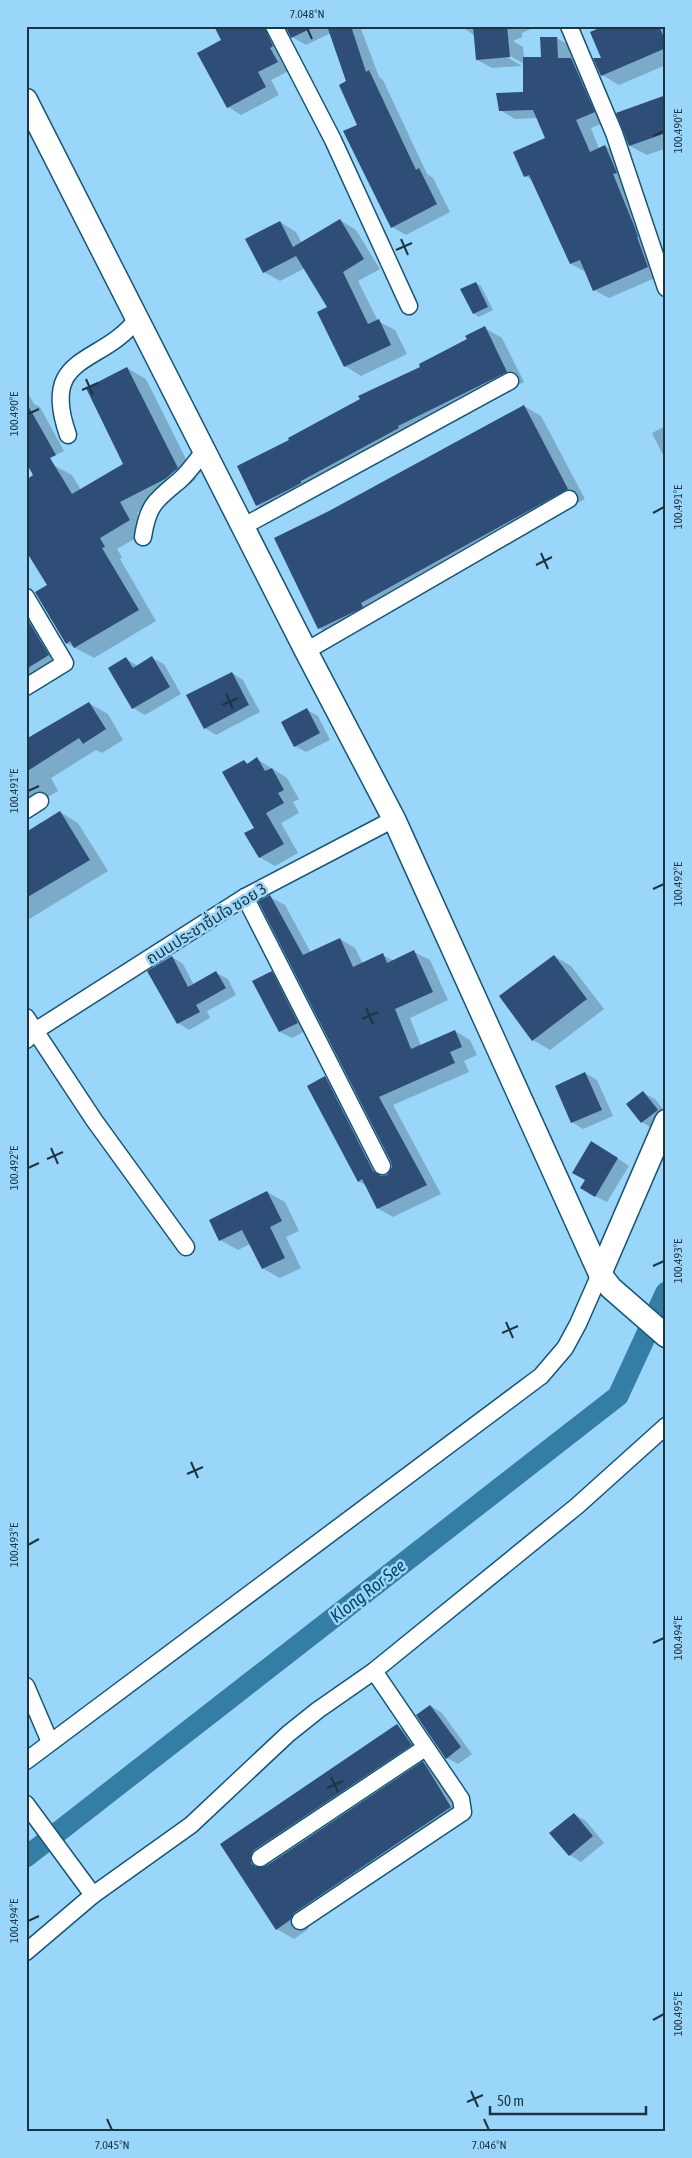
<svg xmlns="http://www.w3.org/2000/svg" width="692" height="2158" font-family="'Asap Condensed','Noto Sans Thai',sans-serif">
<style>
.shadow{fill:#0003}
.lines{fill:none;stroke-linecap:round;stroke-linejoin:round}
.canal{stroke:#347ea6;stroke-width:21}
.building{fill:#2e4d77}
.street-casing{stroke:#185575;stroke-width:19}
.secondary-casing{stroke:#185575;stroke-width:25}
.street{stroke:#fff;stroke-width:16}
.secondary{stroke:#fff;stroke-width:22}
.ticks{fill:none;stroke:#1d3543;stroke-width:2}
.labels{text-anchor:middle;stroke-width:5;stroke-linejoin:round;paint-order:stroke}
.street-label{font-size:16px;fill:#1d3543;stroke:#9ad6fa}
.water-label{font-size:18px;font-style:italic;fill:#064562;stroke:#9ad6fa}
.neatline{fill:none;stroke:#1d3543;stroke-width:2}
.ticks-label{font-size:12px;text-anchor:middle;fill:#1d3543}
</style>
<rect width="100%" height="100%" fill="#9ad6fa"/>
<!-- shadow -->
<g class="shadow">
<polygon points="215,26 282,26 291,70 271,80 279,95 241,115 228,107 222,41"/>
<polygon points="286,26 360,26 379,77 383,80 427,174 433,178 450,212 406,235 392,227 331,33 306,45 292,37"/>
<polygon points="461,26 537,26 522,33 522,37 513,41 523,47 524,58 542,59 557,38 572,47 572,59 586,68 609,121 591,128 599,149 605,146 620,155 662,275 609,298 594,290 586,272 571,264 532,180 525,176 546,139 538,118 515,119 500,110 524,94 524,64 505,53 504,55 522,66 492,68 477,60 475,36"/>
<polygon points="608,26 666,26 666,65 619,85 602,75"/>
<polygon points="666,96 666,153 664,149 647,155 630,146"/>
<polygon points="340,220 356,230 380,269 358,281 378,321 395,330 407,354 361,376 345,366 328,308 305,268 280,281 264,272 280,222 296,232 302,243"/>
<polygon points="476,283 481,286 493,310 479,317 474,314"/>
<polygon points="485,328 502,338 524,382 414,436 274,515 257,505 291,441 422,368"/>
<polygon points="127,368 146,379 196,479 184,489 137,513 148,531 117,549 122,557 120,559 156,621 94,658 66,643 49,585 53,465 72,475 81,490 125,464"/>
<polygon points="26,389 34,404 40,407 64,451 40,463 26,455"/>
<polygon points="524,406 541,416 585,499 480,555 336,638 319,628 330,512"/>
<polygon points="666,426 666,461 652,433"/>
<polygon points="26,611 66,666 26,691"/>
<polygon points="152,658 164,664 181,694 145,715 133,708 109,668 126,659 138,666"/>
<polygon points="232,673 243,680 260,712 216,735 205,728"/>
<polygon points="90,704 108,714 123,740 102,753 96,750 51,778 58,791 26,810 26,740"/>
<polygon points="307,710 318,716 330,740 306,752 295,746"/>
<polygon points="257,759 287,778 299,799 293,802 299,813 281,823 298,853 275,866 259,857 244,761 249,764"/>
<polygon points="60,812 78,823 108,871 26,921 26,833"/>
<polygon points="270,897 285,905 311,953 340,939 355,948 363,964 383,955 394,961 414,952 430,960 448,1000 410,1018 421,1046 455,1031 470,1040 477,1055 464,1061 469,1072 393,1105 441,1194 393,1217 377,1208 367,1186 358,1181 325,1078 340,1087 386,1176 393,1167 392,1162"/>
<polygon points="554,956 571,966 604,1009 550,1050 533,1040"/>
<polygon points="172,957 183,964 194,985 216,973 228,979 236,995 207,1011 210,1018 189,1030 178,1023"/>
<polygon points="272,973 283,979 309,1029 292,1038 280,1032 254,982"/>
<polygon points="585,1073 597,1080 613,1116 583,1129 572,1122"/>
<polygon points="643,1093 655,1099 666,1113 653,1129 642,1122"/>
<polygon points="603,1149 629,1166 607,1202 595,1196"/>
<polygon points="267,1192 285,1202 299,1231 286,1237 301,1268 280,1278 262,1268 250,1244 238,1250 220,1240"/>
<polygon points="431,1706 442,1713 472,1754 458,1764 447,1758"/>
<polygon points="397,1726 414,1735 428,1755 272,1859 269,1866 423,1763 440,1773 468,1817 312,1922 307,1930 294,1939 277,1929 222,1844"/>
<polygon points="574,1814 586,1821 604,1843 581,1862 570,1855"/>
</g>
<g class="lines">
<!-- canal -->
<polyline class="canal" points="26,1857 618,1396 666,1292"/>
</g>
<!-- building -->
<g class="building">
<polygon points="214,26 264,26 273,46 270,48 278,62 258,72 266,87 227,108 197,53 221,40"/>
<polygon points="285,26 316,26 291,38"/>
<polygon points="327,26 351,26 366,72 369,70 416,170 419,168 437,204 391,228 343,131 357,125 339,85 346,81"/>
<polygon points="473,26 507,26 510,57 476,60"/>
<polygon points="604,26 659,26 666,42 666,48 601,76 593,58 601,58 590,32"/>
<polygon points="540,37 557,37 558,58 571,58 595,112 576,120 590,152 605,145 617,173 613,174 635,228 638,237 637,237 648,267 593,291 580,260 570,264 529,175 524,177 513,152 545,138 533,110 499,111 496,93 523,92 523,57 541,57"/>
<polygon points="666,95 666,133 629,146 616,113"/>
<polygon points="340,219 364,259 343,272 368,324 379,319 391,345 344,367 317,312 327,307 296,256 263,273 245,239 280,221 293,247"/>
<polygon points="476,282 488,307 473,314 460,289"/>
<polygon points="485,326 507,372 398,426 399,428 301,481 301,483 294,487 256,506 237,466 289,440 288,438 360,399 358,396 420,367 419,364 467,339 465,336"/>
<polygon points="127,367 178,468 165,479 120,502 130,520 100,538 105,547 102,548 139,610 74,648 70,641 66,644 35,592 47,585 26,551 26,480 33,475 26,462 26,402 56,455 50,458 72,494 123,464 86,388"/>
<polygon points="524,405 568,489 361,603 363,607 358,610 318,629 274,538 329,511"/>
<polygon points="26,617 49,655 26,669"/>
<polygon points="152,656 170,687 132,709 108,668 126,657 133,668"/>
<polygon points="232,672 249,705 204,729 186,695"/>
<polygon points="89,702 106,729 83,744 79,738 26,772 26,739"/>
<polygon points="307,708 320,733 294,747 281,722"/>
<polygon points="257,757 265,771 272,768 284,790 278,793 284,803 266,813 284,844 259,858 244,833 254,828 222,772 244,760 247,764"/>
<polygon points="60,811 90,860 26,898 26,832"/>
<polygon points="270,895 303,955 340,938 353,967 383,953 387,963 414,950 433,992 395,1009 411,1049 455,1030 462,1047 450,1052 455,1063 379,1097 427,1185 377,1209 362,1179 358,1182 307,1086 325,1076 373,1171 381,1176 387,1175 392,1167 391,1162 258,901"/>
<polygon points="554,955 587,999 532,1041 499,996"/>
<polygon points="172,956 188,987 216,971 226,988 196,1005 200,1012 177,1024 147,971"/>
<polygon points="272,971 298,1023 279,1032 252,981"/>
<polygon points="585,1072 602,1110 571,1123 555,1086"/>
<polygon points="643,1091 658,1110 641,1123 626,1104"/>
<polygon points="591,1141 618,1158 595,1197 580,1188 585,1180 572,1173"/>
<polygon points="267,1191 282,1221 270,1227 285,1258 262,1269 242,1230 219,1241 209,1220"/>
<polygon points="430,1705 461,1747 446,1759 416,1715"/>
<polygon points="397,1724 412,1745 254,1850 251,1854 251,1863 256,1867 266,1866 423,1761 451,1807 294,1913 290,1920 276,1930 220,1844"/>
<polygon points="574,1813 593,1836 569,1856 549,1833"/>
</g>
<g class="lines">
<defs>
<g id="street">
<polyline points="274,26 333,140 409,306"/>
<polyline points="569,26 614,133 666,288"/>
<path d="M68 435C39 352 101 367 138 318"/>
<polyline points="244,526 510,381"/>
<path d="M143 537C148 504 156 500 180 480 190 471 197 460 205 450"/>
<polyline points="26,597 65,663 26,687"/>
<polyline points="306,651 569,499"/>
<polyline points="26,810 40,801"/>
<polyline points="245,897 382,1166"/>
<polyline points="26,1017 94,1120 186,1247"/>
<polyline points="26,1040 35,1031 245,897 394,819"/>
<polyline points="26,1686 50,1742"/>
<polyline points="26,1761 541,1376 565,1348 578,1324 600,1274"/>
<polyline points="26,1804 93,1895 191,1825 288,1734 318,1710 374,1671 577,1506 666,1426"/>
<polyline points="260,1858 425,1748"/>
<polyline points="300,1921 463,1812 461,1799 374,1671"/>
<polyline points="26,1952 93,1895"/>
</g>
<g id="secondary">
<polyline points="26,100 306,651 394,819 600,1274 611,1288 666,1336"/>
<polyline points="600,1274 666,1121"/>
</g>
</defs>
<!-- street casing -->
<use href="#street" class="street-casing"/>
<!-- secondary casing -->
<use href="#secondary" class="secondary-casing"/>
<!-- street -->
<use href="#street" class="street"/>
<!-- secondary -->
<use href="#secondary" class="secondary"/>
</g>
<!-- ticks -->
<path class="ticks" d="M307 28 312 39M653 136 664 131M401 239 408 255M396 250 412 243M86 379 93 395M82 390 98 383M28 414 39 409M653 513 664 507M541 553 548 569M536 565 552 557M226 693 233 709M222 705 238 698M28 791 39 786M653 889 664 884M366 1008 373 1024M362 1019 378 1012M51 1148 58 1164M47 1159 63 1152M28 1168 39 1163M653 1266 664 1261M506 1322 513 1338M502 1333 518 1326M191 1462 198 1478M187 1474 203 1467M28 1545 39 1539M653 1643 664 1638M331 1777 338 1792M327 1788 343 1781M28 1921 39 1916M653 2020 664 2014M471 2091 478 2107M467 2102 483 2095M107 2119 112 2130M484 2119 489 2130"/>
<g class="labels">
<!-- street labels -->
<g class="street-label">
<text transform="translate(206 923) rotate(-32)" y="6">ถนนประชาชื่นใจ ซอย 3</text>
</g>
<!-- water labels -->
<g class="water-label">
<text transform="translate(368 1591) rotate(-38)" y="6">Klong Ror See</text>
</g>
</g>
<!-- border -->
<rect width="692" height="2158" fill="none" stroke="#9ad6fa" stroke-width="55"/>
<!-- scale -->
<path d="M490 2106v8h156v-8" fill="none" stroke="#1d3543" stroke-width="2.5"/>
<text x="497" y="2106" font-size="15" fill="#1d3543" stroke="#9ad6fa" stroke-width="4" paint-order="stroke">50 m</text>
<rect x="28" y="28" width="636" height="2102" class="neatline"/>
<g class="ticks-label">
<text x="307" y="18">7.048°N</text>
<text transform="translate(678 131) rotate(-90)" y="4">100.490°E</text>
<text transform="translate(14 414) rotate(-90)" y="4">100.490°E</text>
<text transform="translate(678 507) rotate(-90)" y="4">100.491°E</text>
<text transform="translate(14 791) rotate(-90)" y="4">100.491°E</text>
<text transform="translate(678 884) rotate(-90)" y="4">100.492°E</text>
<text transform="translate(14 1168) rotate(-90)" y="4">100.492°E</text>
<text transform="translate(678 1261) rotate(-90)" y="4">100.493°E</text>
<text transform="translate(14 1545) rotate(-90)" y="4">100.493°E</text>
<text transform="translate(678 1638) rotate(-90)" y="4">100.494°E</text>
<text transform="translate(14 1921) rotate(-90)" y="4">100.494°E</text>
<text transform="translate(678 2014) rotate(-90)" y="4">100.495°E</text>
<text x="112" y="2149">7.045°N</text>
<text x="489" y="2149">7.046°N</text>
</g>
</svg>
